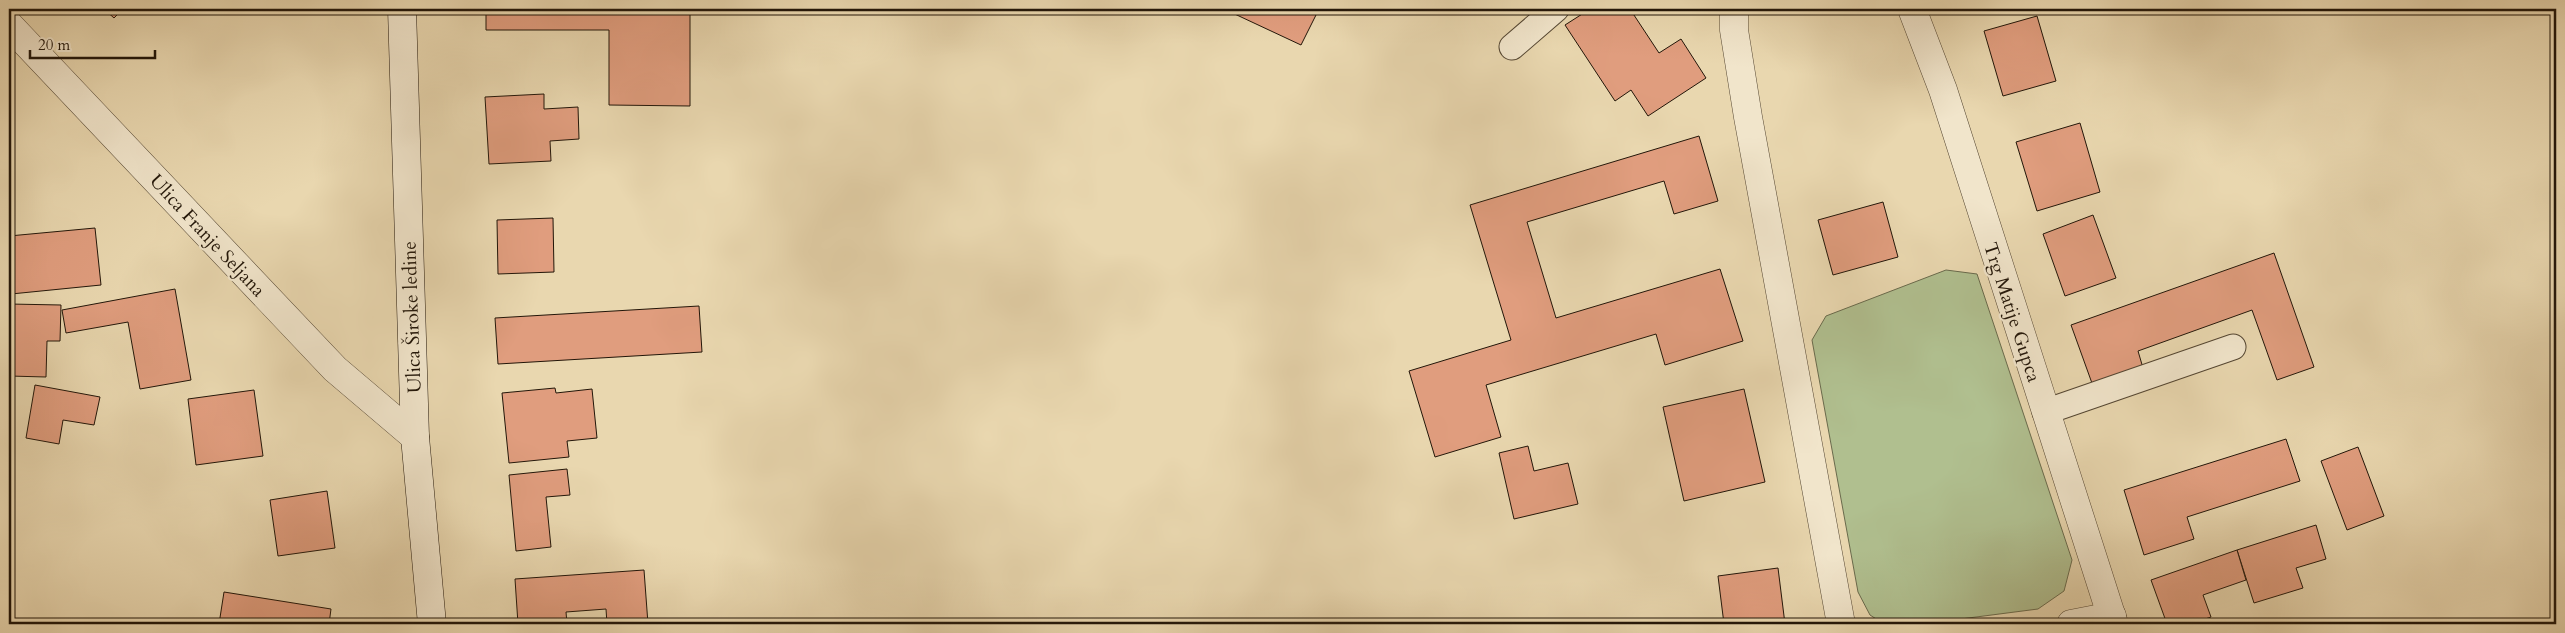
<svg xmlns="http://www.w3.org/2000/svg" width="2565" height="633" font-family="Cardo,serif">
<style>
.green{fill:#b0bf8f;stroke:#696a4c}
.building{fill:#e09d7e;stroke:#221609}
.lines{fill:none;stroke-linecap:round;stroke-linejoin:round}
.lane-casing{stroke:#544632;stroke-width:27}
.street-casing{stroke:#544632;stroke-width:29}
.secondary-casing{stroke:#221609;stroke-width:29}
.lane{stroke:#f1e5cb;stroke-width:25}
.street{stroke:#f1e5cb;stroke-width:28}
.secondary{stroke:#f1e5cb;stroke-width:28}
.labels{text-anchor:middle;stroke-width:4.5;stroke-linejoin:round;paint-order:stroke}
.street-label{font-size:19px;fill:#221609;stroke:#f1e5cb}
</style>
<rect width="100%" height="100%" fill="#e9d7af"/>
<filter id="stains"><feTurbulence type="fractalNoise" baseFrequency=".004" numOctaves="4"/><feColorMatrix values="0 0 0 0 .2 0 0 0 0 .09 0 0 0 0 .02 0 0 0 .5 -.17"/></filter>
<radialGradient id="worn" r=".72"><stop offset=".6" stop-color="#630" stop-opacity="0"/><stop offset="1" stop-color="#630" stop-opacity=".3"/></radialGradient>
<!-- green -->
<polygon class="green" points="1946,270 1977,274 2072,560 2064,591 2038,609 1922,624 1884,624 1870,615 1858,592 1812,340 1826,316"/>
<!-- building -->
<g class="building">
<polygon points="104,9 123,9 114,18"/>
<polygon points="486,9 690,9 690,106 609,105 609,30 486,30"/>
<polygon points="1224,9 1319,9 1301,45"/>
<polygon points="1590,9 1630,9 1659,53 1681,39 1706,78 1648,116 1631,90 1615,101 1565,25"/>
<polygon points="2037,16 2056,81 2003,96 1984,31"/>
<polygon points="544,94 544,109 578,107 579,139 550,141 551,161 489,164 485,97"/>
<polygon points="2080,123 2100,192 2037,211 2016,142"/>
<polygon points="1699,136 1718,201 1674,214 1664,181 1527,222 1556,318 1720,269 1743,341 1665,365 1656,334 1486,385 1501,437 1435,457 1409,371 1511,340 1470,205"/>
<polygon points="1883,202 1898,257 1833,275 1818,220"/>
<polygon points="2093,215 2116,278 2065,296 2043,234"/>
<polygon points="553,218 554,272 498,274 497,220"/>
<polygon points="95,228 101,285 11,294 9,236"/>
<polygon points="2274,253 2314,367 2277,380 2252,310 2138,351 2143,368 2093,386 2071,325"/>
<polygon points="175,289 191,380 140,389 128,322 66,333 62,310"/>
<polygon points="9,304 61,305 60,341 47,341 46,377 9,376"/>
<polygon points="699,306 702,352 498,364 495,318"/>
<polygon points="35,385 100,397 94,425 63,420 59,444 26,438"/>
<polygon points="555,388 556,393 592,389 597,438 567,441 569,457 509,463 502,393"/>
<polygon points="1744,389 1765,482 1684,501 1663,407"/>
<polygon points="254,390 263,456 196,465 188,399"/>
<polygon points="2286,439 2300,481 2187,517 2194,539 2144,555 2124,490"/>
<polygon points="1528,446 1534,471 1568,463 1578,504 1514,519 1499,453"/>
<polygon points="2358,447 2384,516 2347,530 2321,461"/>
<polygon points="567,469 570,495 546,497 551,547 516,551 509,475"/>
<polygon points="327,491 335,548 278,556 270,500"/>
<polygon points="2316,525 2326,559 2296,568 2303,588 2254,603 2237,550"/>
<polygon points="2237,550 2246,580 2203,595 2211,617 2190,624 2167,624 2151,580"/>
<polygon points="1778,568 1785,624 1724,624 1718,576"/>
<polygon points="644,570 648,624 607,624 606,609 566,612 567,624 518,624 515,579"/>
<polygon points="224,592 331,609 329,624 219,624"/>
</g>
<g class="lines">
<defs>
<g id="lane">
<polyline points="1512,47 1556,9"/>
<polyline points="2045,412 2233,347"/>
</g>
<g id="street">
<polyline points="1734,9 1734,30 1748,117 1841,624"/>
<polyline points="1912,9 1943,90 2114,624"/>
<polyline points="9,25 335,369 415,437"/>
<polyline points="2071,624 2112,616"/>
</g>
<polyline id="secondary" points="402,9 415,437 432,624"/>
</defs>
<!-- lane casing -->
<use href="#lane" class="lane-casing"/>
<!-- street casing -->
<use href="#street" class="street-casing"/>
<!-- secondary casing -->
<use href="#secondary" class="secondary-casing"/>
<!-- lane -->
<use href="#lane" class="lane"/>
<!-- street -->
<use href="#street" class="street"/>
<!-- secondary -->
<use href="#secondary" class="secondary"/>
</g>
<g class="labels">
<!-- street labels -->
<g class="street-label">
<text transform="translate(208 235) rotate(47)" y="7">Ulica Franje Seljana</text>
<text transform="translate(2013 312) rotate(72)" y="7">Trg Matije Gupca</text>
<text transform="translate(411 317) rotate(-92)" y="7">Ulica Široke ledine</text>
</g>
</g>
<!-- margin -->
<rect width="2565" height="633" fill="none" stroke="#e9d7af" stroke-width="30"/>
<rect x="10" y="10" width="2545" height="613" fill="none" stroke="#221609" stroke-width="2.5"/>
<rect x="15" y="15" width="2535" height="603" fill="none" stroke="#221609"/>
<!-- scale -->
<path d="M30 50v8h125v-8" fill="none" stroke="#221609" stroke-width="2.5"/>
<text x="38" y="50" font-size="15" fill="#221609" stroke="#f1e5cb" stroke-width="4" paint-order="stroke">20 m</text>
<rect width="100%" height="100%" filter="url(#stains)"/>
<rect width="100%" height="100%" fill="url(#worn)"/>
</svg>
